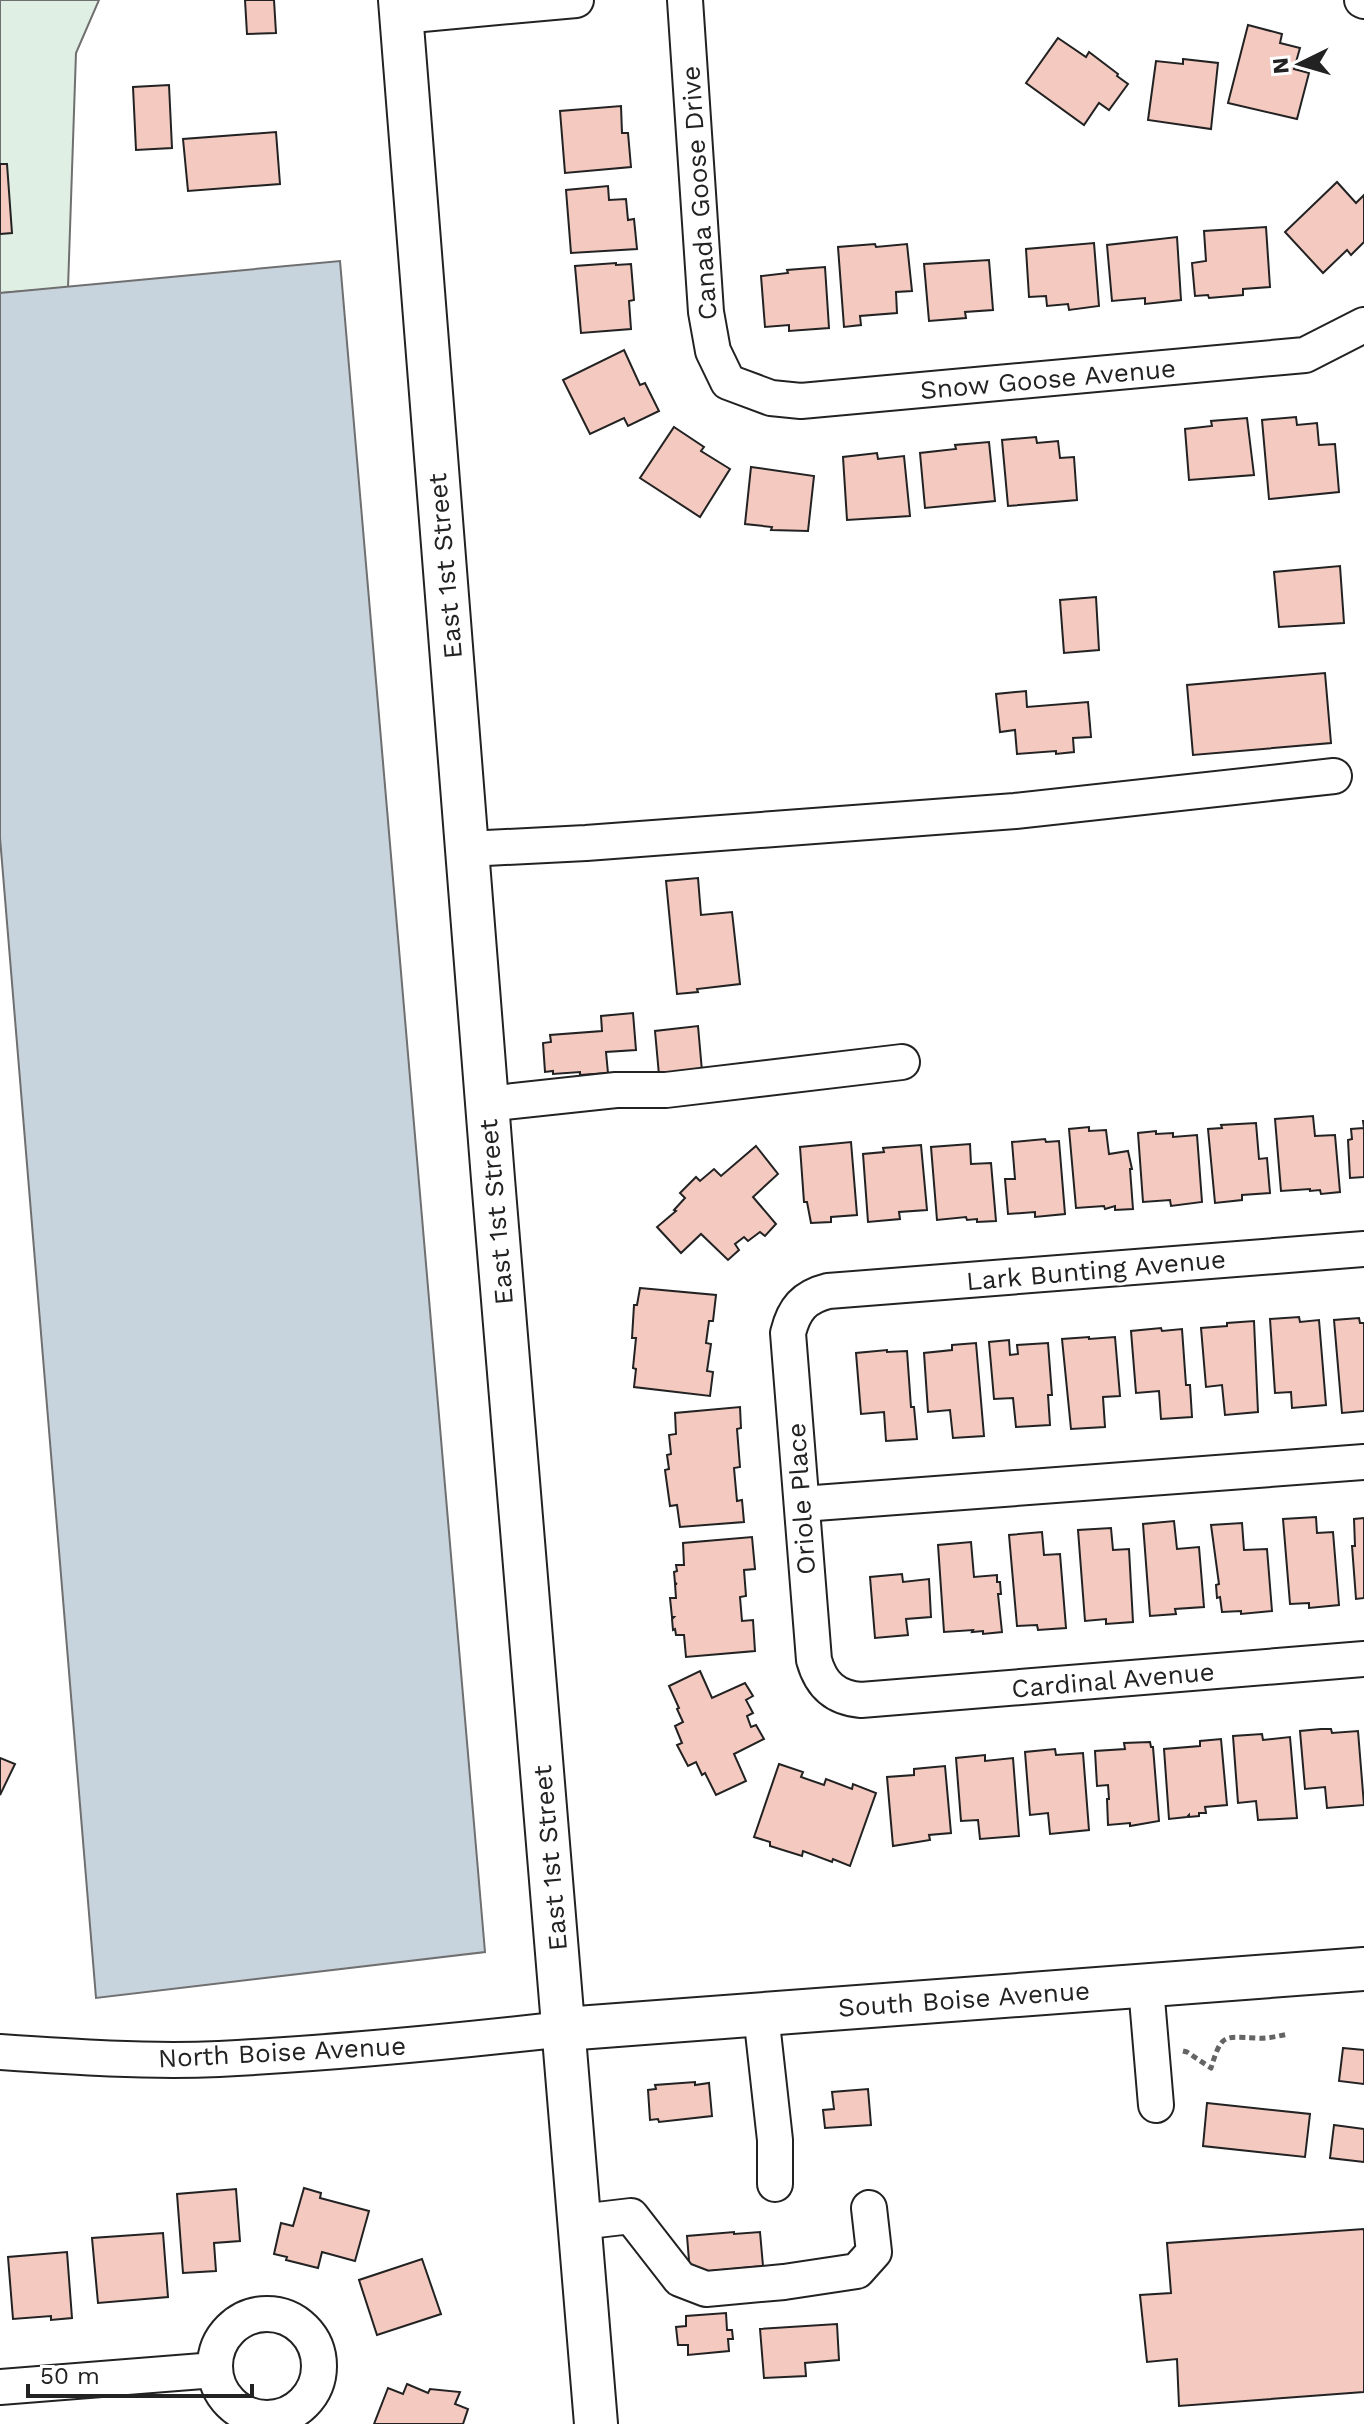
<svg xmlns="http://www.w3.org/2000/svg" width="1364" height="2424" font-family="'Work Sans',sans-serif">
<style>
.green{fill:#e0efe3;stroke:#6f6f6f;stroke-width:2}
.water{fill:#c7d3dd;stroke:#6f6f6f;stroke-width:2}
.building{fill:#f3c9c0;stroke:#222;stroke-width:2}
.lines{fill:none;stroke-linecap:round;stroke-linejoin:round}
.minor-casing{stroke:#222;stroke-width:38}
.major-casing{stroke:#222;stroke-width:46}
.path{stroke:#646464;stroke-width:5;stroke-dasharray:6 4;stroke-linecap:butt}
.minor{stroke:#fff;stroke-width:34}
.major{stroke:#fff;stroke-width:42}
.labels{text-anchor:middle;stroke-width:6;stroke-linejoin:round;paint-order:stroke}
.street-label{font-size:26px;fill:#222;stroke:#fff}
</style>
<rect width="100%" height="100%" fill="#fff"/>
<!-- green -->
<polygon class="green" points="0,0 99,0 76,53 68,288 0,293"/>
<!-- water -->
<polygon class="water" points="340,261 485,1952 96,1998 0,838 0,293"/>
<!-- building -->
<g class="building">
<polygon points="245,0 274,0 276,33 247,34"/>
<polygon points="1248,25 1282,34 1280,43 1300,48 1294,69 1309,73 1297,119 1228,103"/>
<polygon points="1058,38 1086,57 1089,52 1118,74 1117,76 1128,84 1109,110 1099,103 1084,125 1026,83"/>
<polygon points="1183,59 1218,63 1211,129 1148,120 1156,61 1183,64"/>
<polygon points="169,85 172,148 136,150 133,87"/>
<polygon points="621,106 622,133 628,133 631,167 565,173 560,111"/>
<polygon points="276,132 280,184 188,191 183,139"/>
<polygon points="0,164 7,164 12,233 0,234"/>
<polygon points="1337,182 1356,203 1364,195 1364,242 1351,255 1347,250 1323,273 1285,232"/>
<polygon points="608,186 609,200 626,199 628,220 634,219 637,249 571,253 566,190"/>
<polygon points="1266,227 1270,287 1243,289 1243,295 1209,298 1208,295 1195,296 1192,263 1206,261 1204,231"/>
<polygon points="1177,237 1181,300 1145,304 1145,298 1112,301 1107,245"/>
<polygon points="1094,243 1099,306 1069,310 1068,304 1047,306 1046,296 1029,297 1026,249"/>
<polygon points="875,244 876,247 907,244 912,291 896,292 897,313 860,316 861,325 844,327 838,247"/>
<polygon points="989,260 993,310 965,312 966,318 929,321 924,264"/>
<polygon points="616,263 616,265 631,264 634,300 629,301 631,329 581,333 575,266"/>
<polygon points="825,267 829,328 789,331 789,325 765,327 761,276 788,273 787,270"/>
<polygon points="624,350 640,385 645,383 659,411 628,426 624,418 590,434 563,380"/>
<polygon points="1296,417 1297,425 1317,423 1319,445 1335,444 1339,492 1269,499 1262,420"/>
<polygon points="1247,418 1254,475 1189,480 1185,429 1212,426 1211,421"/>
<polygon points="674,427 704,447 701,451 730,469 700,517 640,478"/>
<polygon points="1036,437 1037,443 1058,441 1060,458 1074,457 1077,500 1008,506 1002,440"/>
<polygon points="989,442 995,501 925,508 920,453 956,449 955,445"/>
<polygon points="877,453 878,459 904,456 910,516 847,520 843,457"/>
<polygon points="751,467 814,476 808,531 771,530 772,527 745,524"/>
<polygon points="1340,566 1344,623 1279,627 1274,572"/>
<polygon points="1096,597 1099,650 1064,653 1060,600"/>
<polygon points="1325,673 1331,743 1193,755 1187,685"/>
<polygon points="1026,691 1027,707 1088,702 1091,737 1073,738 1074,752 1056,754 1056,751 1017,754 1015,730 1000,732 996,694"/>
<polygon points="698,878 701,915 732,912 740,984 697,989 698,992 677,994 666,881"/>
<polygon points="633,1013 636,1050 606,1052 608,1073 580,1075 580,1072 553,1074 553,1071 545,1072 543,1043 551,1042 550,1035 602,1031 601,1016"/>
<polygon points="698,1026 702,1071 659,1075 655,1031"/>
<polygon points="1313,1116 1315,1136 1335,1135 1340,1192 1321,1194 1320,1190 1310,1191 1310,1189 1281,1191 1275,1119"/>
<polygon points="1363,1121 1364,1121 1364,1177 1350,1178 1348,1140 1352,1139 1351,1129 1364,1128"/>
<polygon points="1256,1123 1259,1159 1267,1158 1270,1193 1242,1195 1242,1200 1215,1203 1208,1129 1222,1128 1221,1125"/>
<polygon points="1089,1127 1089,1131 1106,1130 1109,1154 1128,1151 1132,1169 1130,1169 1133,1209 1115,1210 1115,1206 1105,1209 1104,1206 1076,1208 1069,1129"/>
<polygon points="1156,1131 1156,1134 1173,1133 1173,1137 1197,1135 1202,1202 1171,1206 1170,1200 1143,1202 1138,1133"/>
<polygon points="1045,1139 1046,1142 1059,1141 1065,1214 1035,1217 1035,1212 1008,1214 1005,1179 1015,1179 1012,1142"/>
<polygon points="851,1142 857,1215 831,1217 831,1222 811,1223 807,1202 804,1202 800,1147"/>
<polygon points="970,1144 971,1164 991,1163 996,1221 977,1222 977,1219 967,1220 966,1217 937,1220 931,1147"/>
<polygon points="921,1145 927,1210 899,1212 900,1219 868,1222 863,1154 884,1152 883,1148"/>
<polygon points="756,1146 778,1174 753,1197 776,1224 765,1236 760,1232 748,1241 744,1237 735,1244 739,1250 728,1260 701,1234 681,1253 657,1227 676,1211 674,1210 685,1198 680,1193 696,1177 700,1181 714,1169 721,1176"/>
<polygon points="640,1288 716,1295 713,1321 709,1321 706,1343 711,1344 707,1371 713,1372 710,1396 634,1387 636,1369 633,1368 636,1338 632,1338 634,1305 637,1305"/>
<polygon points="1299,1317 1300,1322 1319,1320 1326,1405 1292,1408 1291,1392 1275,1393 1270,1319"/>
<polygon points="1359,1318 1360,1323 1364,1323 1364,1411 1342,1413 1334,1320"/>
<polygon points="1254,1321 1258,1412 1225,1415 1222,1385 1206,1387 1201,1328 1227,1326 1227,1323"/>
<polygon points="1161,1328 1162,1331 1182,1329 1186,1385 1190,1385 1192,1417 1161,1419 1159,1391 1136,1393 1131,1331"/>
<polygon points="1089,1337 1089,1339 1115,1337 1120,1396 1103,1397 1105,1427 1071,1429 1062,1339"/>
<polygon points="1009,1340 1010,1355 1018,1354 1017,1345 1048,1343 1052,1395 1048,1395 1050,1425 1016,1427 1013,1398 994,1399 989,1342"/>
<polygon points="976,1343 984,1436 953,1438 950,1410 928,1412 924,1353 952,1350 952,1345"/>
<polygon points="887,1350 887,1352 907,1351 911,1407 914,1407 917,1439 886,1441 884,1412 861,1414 856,1353"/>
<polygon points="740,1407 741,1428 737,1429 740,1467 734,1468 737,1501 742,1500 744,1522 680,1527 677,1505 670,1506 665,1470 669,1469 667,1455 671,1454 669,1435 676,1434 675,1413"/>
<polygon points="1316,1517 1317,1533 1333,1532 1339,1605 1309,1608 1309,1603 1290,1604 1283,1519"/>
<polygon points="1364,1518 1364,1598 1356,1599 1352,1546 1355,1546 1354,1519"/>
<polygon points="1174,1521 1177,1549 1199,1547 1204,1607 1175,1609 1176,1614 1150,1616 1143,1524"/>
<polygon points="1242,1523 1244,1550 1267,1549 1272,1611 1241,1614 1241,1611 1222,1612 1220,1597 1217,1598 1216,1585 1219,1584 1211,1525"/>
<polygon points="1111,1528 1113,1550 1129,1549 1133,1622 1106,1624 1106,1619 1085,1621 1078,1530"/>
<polygon points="1042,1532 1044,1555 1060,1554 1066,1628 1038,1630 1037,1625 1017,1626 1009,1535"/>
<polygon points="752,1537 755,1569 744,1570 746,1596 740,1597 742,1621 753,1620 755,1651 686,1657 684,1635 676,1635 675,1629 673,1630 672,1619 674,1617 672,1617 670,1598 676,1598 675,1584 677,1584 675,1583 674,1572 677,1571 676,1565 684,1565 683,1543"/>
<polygon points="971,1542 974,1577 997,1575 997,1582 1000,1582 1001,1594 998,1594 1002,1632 983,1634 983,1631 972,1632 973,1630 944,1632 938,1545"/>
<polygon points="902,1574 903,1582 929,1579 931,1617 906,1619 908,1635 875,1638 870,1577"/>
<polygon points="700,1671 712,1698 745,1683 753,1696 746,1700 753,1713 747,1716 751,1727 756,1725 764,1739 734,1754 746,1781 716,1795 705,1773 702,1775 696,1762 688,1766 677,1745 682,1743 675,1726 683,1722 677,1709 679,1708 669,1686"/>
<polygon points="1321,1729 1331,1729 1332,1733 1358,1731 1364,1805 1327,1808 1325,1787 1305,1789 1300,1731"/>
<polygon points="1262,1734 1263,1740 1290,1737 1297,1818 1258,1820 1256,1801 1238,1803 1233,1736"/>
<polygon points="1221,1739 1227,1805 1205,1807 1206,1813 1199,1813 1199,1816 1189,1817 1189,1815 1187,1817 1169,1819 1164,1749 1200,1746 1200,1741"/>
<polygon points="1150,1742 1151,1747 1153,1747 1159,1821 1130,1826 1130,1823 1108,1825 1107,1799 1109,1799 1108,1785 1097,1786 1095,1751 1125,1749 1124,1743"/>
<polygon points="1055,1749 1056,1755 1083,1753 1089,1830 1050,1834 1048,1813 1030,1815 1025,1752"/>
<polygon points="985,1755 985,1761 1013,1758 1019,1836 980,1839 978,1820 961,1821 956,1758"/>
<polygon points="0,1758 15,1764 0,1795"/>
<polygon points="779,1764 803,1772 801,1777 824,1785 826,1779 852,1789 853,1784 876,1793 850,1866 833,1859 832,1862 803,1851 802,1856 770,1846 770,1842 754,1837"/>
<polygon points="945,1766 951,1833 929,1835 930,1840 893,1846 887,1777 914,1775 914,1769"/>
<polygon points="1343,2048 1364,2050 1364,2084 1339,2081"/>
<polygon points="695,2082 695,2085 709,2083 712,2116 659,2122 658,2119 650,2120 648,2090 656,2089 655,2085"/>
<polygon points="868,2089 871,2125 825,2128 823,2110 834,2109 832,2092"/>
<polygon points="1207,2103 1310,2114 1305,2157 1203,2146"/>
<polygon points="1334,2125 1364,2129 1364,2162 1330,2158"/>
<polygon points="304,2188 321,2193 320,2198 369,2211 355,2261 322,2252 318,2268 286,2260 287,2257 274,2254 281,2223 293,2226"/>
<polygon points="236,2189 240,2241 214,2243 216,2271 183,2273 177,2194"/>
<polygon points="1364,2229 1364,2392 1179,2406 1177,2359 1147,2362 1140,2295 1171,2293 1167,2243"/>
<polygon points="734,2232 734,2234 760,2232 763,2266 690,2273 687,2236"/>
<polygon points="163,2233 168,2297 98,2303 92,2238"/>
<polygon points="67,2252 72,2318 51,2320 51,2316 13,2319 8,2257"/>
<polygon points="422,2259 441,2314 377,2335 359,2280"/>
<polygon points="726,2313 727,2330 732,2330 733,2339 728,2339 729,2351 688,2355 688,2345 678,2345 676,2327 686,2326 686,2316"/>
<polygon points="837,2324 839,2360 805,2363 806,2376 764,2378 760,2329"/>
<polygon points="407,2384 428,2393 430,2389 460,2392 455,2404 468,2409 463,2424 374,2424 388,2388 403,2394"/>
</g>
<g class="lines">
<defs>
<g id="minor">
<polyline points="685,0 706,312 713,351 728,382 771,398 801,401 1305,355 1364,325"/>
<polyline points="1362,0 1364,1"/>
<polyline points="401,16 576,0"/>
<polyline points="467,849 586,843 1015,811 1334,776"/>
<polyline points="487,1104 616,1090 666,1090 902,1062"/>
<path d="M1364 1249 828 1291C804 1297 794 1309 788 1333L814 1660C821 1685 835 1698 861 1700L1364 1659"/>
<polyline points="802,1504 1364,1462"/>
<polyline points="1146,1987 1156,2105"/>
<polyline points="761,2014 775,2140 775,2184"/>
<path d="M0 2052C73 2057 146 2062 219 2059 334 2053 450 2042 564 2029"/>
<polyline points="580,2222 631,2216 680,2279 706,2289 784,2282 857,2271 874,2252 869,2208"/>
<circle cx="267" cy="2366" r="52"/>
<polyline points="0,2387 215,2370"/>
</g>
<g id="major">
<polyline points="400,0 493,1179 596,2424"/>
<polyline points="564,2029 1364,1969"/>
</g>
</defs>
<!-- minor casing -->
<use href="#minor" class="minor-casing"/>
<!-- major casing -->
<use href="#major" class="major-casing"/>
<!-- path -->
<path class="path" d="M1183 2051 1187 2052 1211 2068C1222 2032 1224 2037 1257 2038 1267 2039 1278 2036 1289 2034"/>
<!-- minor -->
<use href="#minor" class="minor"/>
<!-- major -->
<use href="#major" class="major"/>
</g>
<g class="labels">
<!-- street labels -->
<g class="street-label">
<text transform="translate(699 193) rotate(-94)" y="9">Canada Goose Drive</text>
<text transform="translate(1048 379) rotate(-5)" y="9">Snow Goose Avenue</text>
<text transform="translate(445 566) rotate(-95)" y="9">East 1st Street</text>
<text transform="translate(496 1212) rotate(-95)" y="9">East 1st Street</text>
<text transform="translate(1096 1270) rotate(-5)" y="9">Lark Bunting Avenue</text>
<text transform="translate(801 1499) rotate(-94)" y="9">Oriole Place</text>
<text transform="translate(1113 1680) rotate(-5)" y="9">Cardinal Avenue</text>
<text transform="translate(550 1858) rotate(-95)" y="9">East 1st Street</text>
<text transform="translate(964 1999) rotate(-4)" y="9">South Boise Avenue</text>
<text transform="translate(282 2052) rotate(-3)" y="9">North Boise Avenue</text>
</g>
</g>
<!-- north arrow -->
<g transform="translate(1300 64) rotate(265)" stroke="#ffffff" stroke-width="6" paint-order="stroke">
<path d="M0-6L14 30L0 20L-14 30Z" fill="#222222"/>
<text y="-12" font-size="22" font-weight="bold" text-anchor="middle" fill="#222222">N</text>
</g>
<!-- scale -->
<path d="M28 2384v12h224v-12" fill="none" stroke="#222222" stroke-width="4"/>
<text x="40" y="2384" font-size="24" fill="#222222" stroke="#ffffff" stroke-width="6" paint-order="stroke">50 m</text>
</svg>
